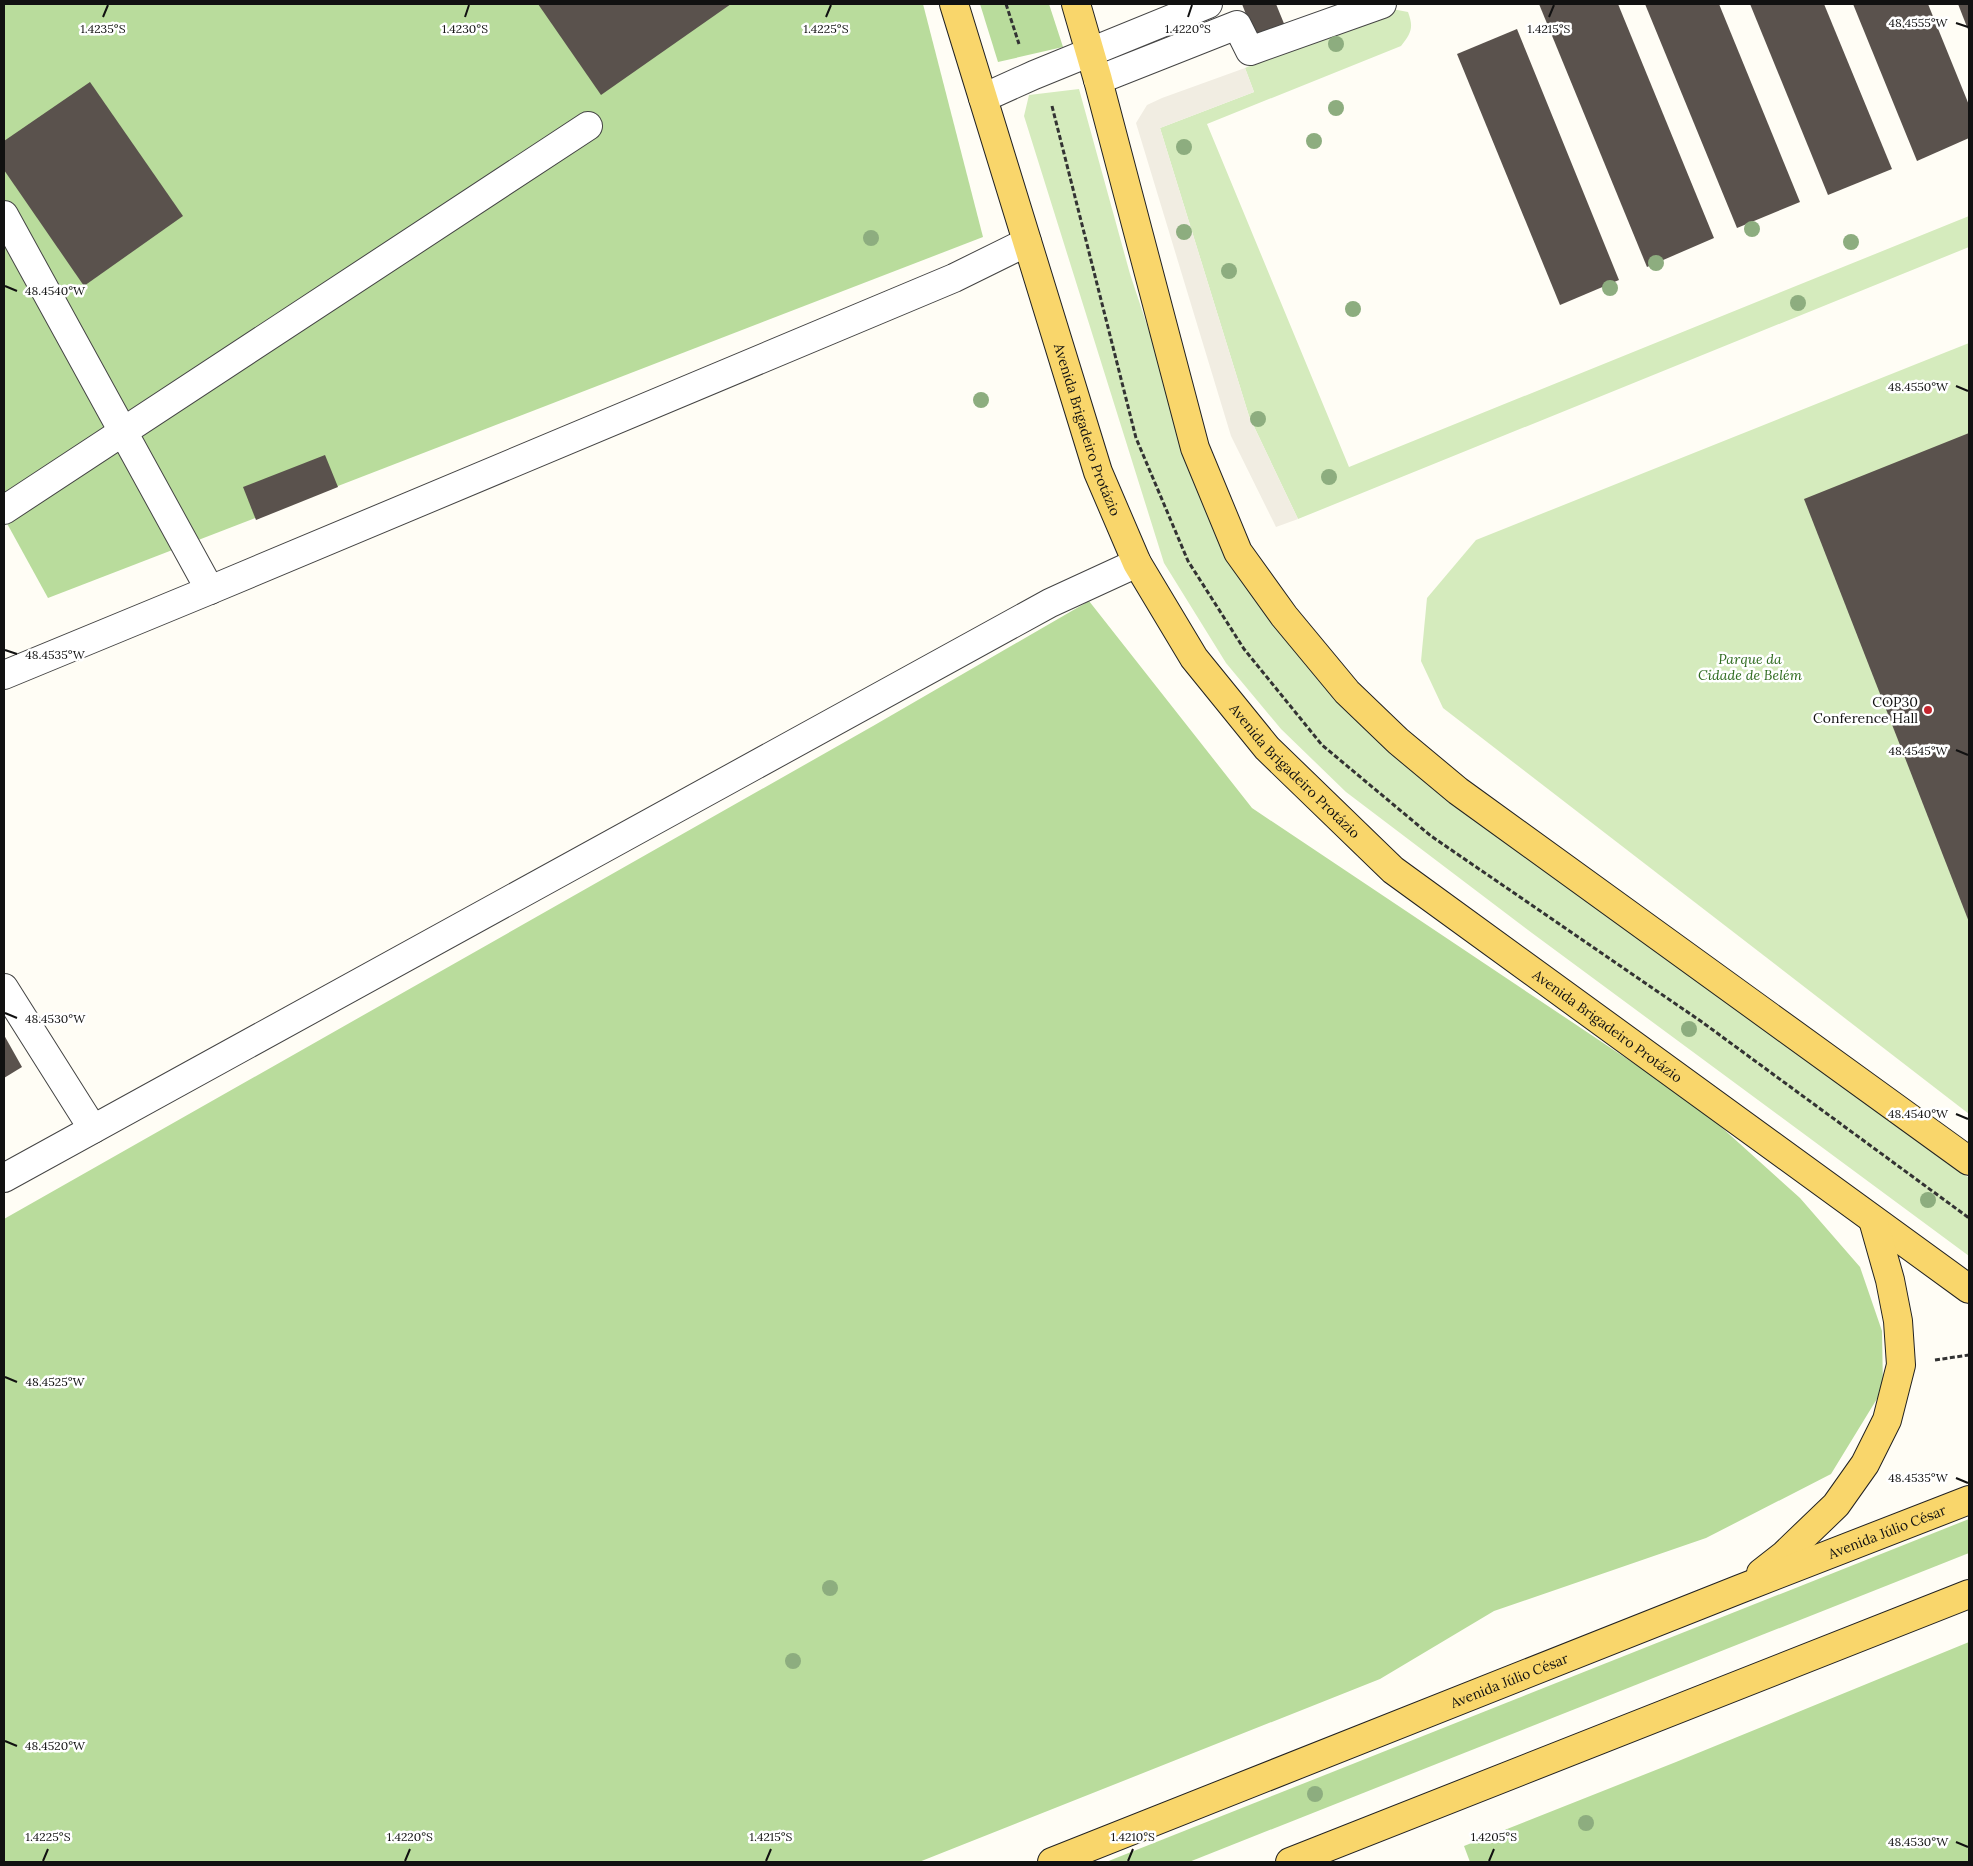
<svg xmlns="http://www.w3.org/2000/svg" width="1973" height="1866" font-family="Lora,serif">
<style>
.green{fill:#d5ebbd}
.forest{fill:#b9dc9c}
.plaza{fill:#f1ede2}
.building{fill:#5a524d}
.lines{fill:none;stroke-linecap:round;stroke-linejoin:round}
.minor-casing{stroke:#444;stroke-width:30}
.major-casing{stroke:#222;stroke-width:30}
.path{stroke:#333;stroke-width:3;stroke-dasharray:5 2.5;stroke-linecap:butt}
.minor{stroke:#fff;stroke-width:28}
.major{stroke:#f9d66b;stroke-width:28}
.tree{fill:#8dad7f}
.ticks{fill:none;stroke:#111;stroke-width:2}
.poi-dot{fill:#c4262e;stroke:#fff;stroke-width:2}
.labels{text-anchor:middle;stroke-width:5;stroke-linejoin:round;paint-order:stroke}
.street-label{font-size:14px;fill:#111;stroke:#fff}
.park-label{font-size:14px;font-style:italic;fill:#2f6b1f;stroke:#fff}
.poi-label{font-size:14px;fill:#111;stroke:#fff;text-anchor:end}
.ticks-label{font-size:12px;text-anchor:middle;fill:#111;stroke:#fff;stroke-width:5;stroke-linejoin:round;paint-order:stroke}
</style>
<rect width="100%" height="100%" fill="#fffdf5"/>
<!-- green -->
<g class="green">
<path d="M1387 8 1408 12C1414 28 1411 33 1401 46L1207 124 1349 467 1969 216V247L1298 519 1249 416 1160 128 1254 92 1245 68Z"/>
<polygon points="1079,89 1130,274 1211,517 1254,598 1320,680 1631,931 1969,1178 1969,1256 1532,933 1346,792 1281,729 1226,663 1164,563 1024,116 1029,95"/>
<polygon points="1969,343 1969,1114 1443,708 1421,661 1427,598 1476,540"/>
</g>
<!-- forest -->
<g class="forest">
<polygon points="4,4 923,4 983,237 48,598 4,518"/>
<polygon points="980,4 1049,4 1063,47 998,62"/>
<polygon points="1089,601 1252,808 1699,1107 1800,1198 1860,1267 1882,1331 1883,1389 1831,1474 1706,1538 1494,1611 1380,1679 919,1862 4,1862 4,1219 873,726"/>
<polygon points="1969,1519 1969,1553 1189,1862 1106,1862"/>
<polygon points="1969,1642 1969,1862 1470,1862 1464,1846 1676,1762"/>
</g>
<!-- plaza -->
<polygon class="plaza" points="1245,68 1254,92 1160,128 1249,416 1298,519 1276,527 1231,436 1136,123 1147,105 1162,98"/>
<!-- building -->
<g class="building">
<polygon points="538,4 731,4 601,95"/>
<polygon points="1242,4 1276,4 1285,26 1255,38"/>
<polygon points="1539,4 1618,4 1714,238 1647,267"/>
<polygon points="1645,4 1719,4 1800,202 1737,228"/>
<polygon points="1750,4 1824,4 1892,169 1828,195"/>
<polygon points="1853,4 1928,4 1969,105 1969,138 1917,161"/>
<polygon points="1958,4 1969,4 1969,32"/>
<polygon points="1517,29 1619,280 1560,305 1457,54"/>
<polygon points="90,82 183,216 84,286 4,170 4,141"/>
<polygon points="1969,433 1969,922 1804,499"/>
<polygon points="325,455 338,487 256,520 243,487"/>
<polygon points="4,1035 22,1067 4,1078"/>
</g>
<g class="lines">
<defs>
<g id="minor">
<polyline points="1098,80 1237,25 1250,51 1382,4"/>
<polyline points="983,98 1034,75 1208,4"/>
<polyline points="4,215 210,590"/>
<polyline points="4,510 588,126"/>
<polyline points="4,675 210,590 954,278 1027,242"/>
<polyline points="4,988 93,1129"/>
<polyline points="4,1178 1050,603 1137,563"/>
</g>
<g id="major">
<path id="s1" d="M954 4 1098 472 1137 563 1194 658 1267 748 1393 870 1969 1289"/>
<polyline points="1076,4 1098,80 1195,448 1238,552 1284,616 1347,692 1398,741 1458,791 1969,1161"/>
<polyline points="1761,1573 1784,1555 1836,1505 1865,1464 1887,1420 1901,1365 1898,1321 1890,1280 1873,1220"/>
<path id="s2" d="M1052 1862 1740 1589 1969 1500"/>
<polyline points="1290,1862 1969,1594"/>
</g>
</defs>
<!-- minor casing -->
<use href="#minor" class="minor-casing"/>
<!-- major casing -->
<use href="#major" class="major-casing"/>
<!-- path -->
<g class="path">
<polyline points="1006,4 1019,44"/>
<polyline points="1052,106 1136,438 1188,561 1244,649 1322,745 1431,836 1702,1022 1969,1218"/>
<polyline points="1935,1360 1969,1355"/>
</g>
<!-- minor -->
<use href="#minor" class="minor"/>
<!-- major -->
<use href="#major" class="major"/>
</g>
<!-- trees -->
<g class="tree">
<circle cx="1336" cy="44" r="8"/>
<circle cx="1336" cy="108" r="8"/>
<circle cx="1314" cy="141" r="8"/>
<circle cx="1184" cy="147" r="8"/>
<circle cx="1752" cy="229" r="8"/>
<circle cx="1184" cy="232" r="8"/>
<circle cx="871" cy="238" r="8"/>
<circle cx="1851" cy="242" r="8"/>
<circle cx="1656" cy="263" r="8"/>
<circle cx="1229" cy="271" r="8"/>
<circle cx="1610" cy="288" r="8"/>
<circle cx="1798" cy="303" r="8"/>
<circle cx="1353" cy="309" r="8"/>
<circle cx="981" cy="400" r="8"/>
<circle cx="1258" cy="419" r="8"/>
<circle cx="1329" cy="477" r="8"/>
<circle cx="1689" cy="1029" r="8"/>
<circle cx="1928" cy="1200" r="8"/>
<circle cx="830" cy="1588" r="8"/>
<circle cx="793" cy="1661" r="8"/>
<circle cx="1315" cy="1794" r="8"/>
<circle cx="1586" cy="1823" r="8"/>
</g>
<!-- ticks -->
<path class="ticks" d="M103 17 108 5M465 17 469 5M826 17 831 5M1188 17 1192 5M1549 17 1554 5M1956 23 1968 27M5 286 17 291M1956 386 1968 391M5 650 17 654M1956 750 1968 755M5 1013 17 1018M1956 1114 1968 1119M5 1377 17 1382M1956 1478 1968 1483M5 1741 17 1746M1956 1842 1968 1847M43 1861 48 1849M405 1861 410 1849M766 1861 771 1849M1128 1861 1133 1849M1489 1861 1494 1849"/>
<!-- markers -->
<circle class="poi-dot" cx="1928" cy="710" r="5"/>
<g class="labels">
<!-- street labels -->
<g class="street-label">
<text dy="5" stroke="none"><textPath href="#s1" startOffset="446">Avenida Brigadeiro Protázio</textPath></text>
<text dy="5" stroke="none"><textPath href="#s1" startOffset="851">Avenida Brigadeiro Protázio</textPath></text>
<text dy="5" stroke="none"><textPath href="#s1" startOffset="1256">Avenida Brigadeiro Protázio</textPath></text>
<text dy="5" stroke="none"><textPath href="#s2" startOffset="898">Avenida Júlio César</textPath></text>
<text dy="5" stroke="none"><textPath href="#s2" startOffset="492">Avenida Júlio César</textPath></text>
</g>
<!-- park labels -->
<g class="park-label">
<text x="1750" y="664">Parque da<tspan x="1750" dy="16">Cidade de Belém</tspan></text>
</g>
<!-- poi labels -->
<g class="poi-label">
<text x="1918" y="707">COP30<tspan x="1918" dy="16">Conference Hall</tspan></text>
</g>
</g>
<g class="ticks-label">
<text x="1918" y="27">48.4555°W</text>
<text x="103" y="33">1.4235°S</text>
<text x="465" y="33">1.4230°S</text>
<text x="826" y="33">1.4225°S</text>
<text x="1188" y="33">1.4220°S</text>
<text x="1549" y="33">1.4215°S</text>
<text x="55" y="295">48.4540°W</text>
<text x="1918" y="391">48.4550°W</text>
<text x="55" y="659">48.4535°W</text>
<text x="1918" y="755">48.4545°W</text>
<text x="55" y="1023">48.4530°W</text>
<text x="1918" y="1118">48.4540°W</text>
<text x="55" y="1386">48.4525°W</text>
<text x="1918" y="1482">48.4535°W</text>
<text x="55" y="1750">48.4520°W</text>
<text x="48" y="1841">1.4225°S</text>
<text x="410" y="1841">1.4220°S</text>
<text x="771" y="1841">1.4215°S</text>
<text x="1133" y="1841">1.4210°S</text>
<text x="1494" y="1841">1.4205°S</text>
<text x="1918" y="1846">48.4530°W</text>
</g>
<!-- border -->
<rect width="1973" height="1866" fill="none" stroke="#111111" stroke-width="10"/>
</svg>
